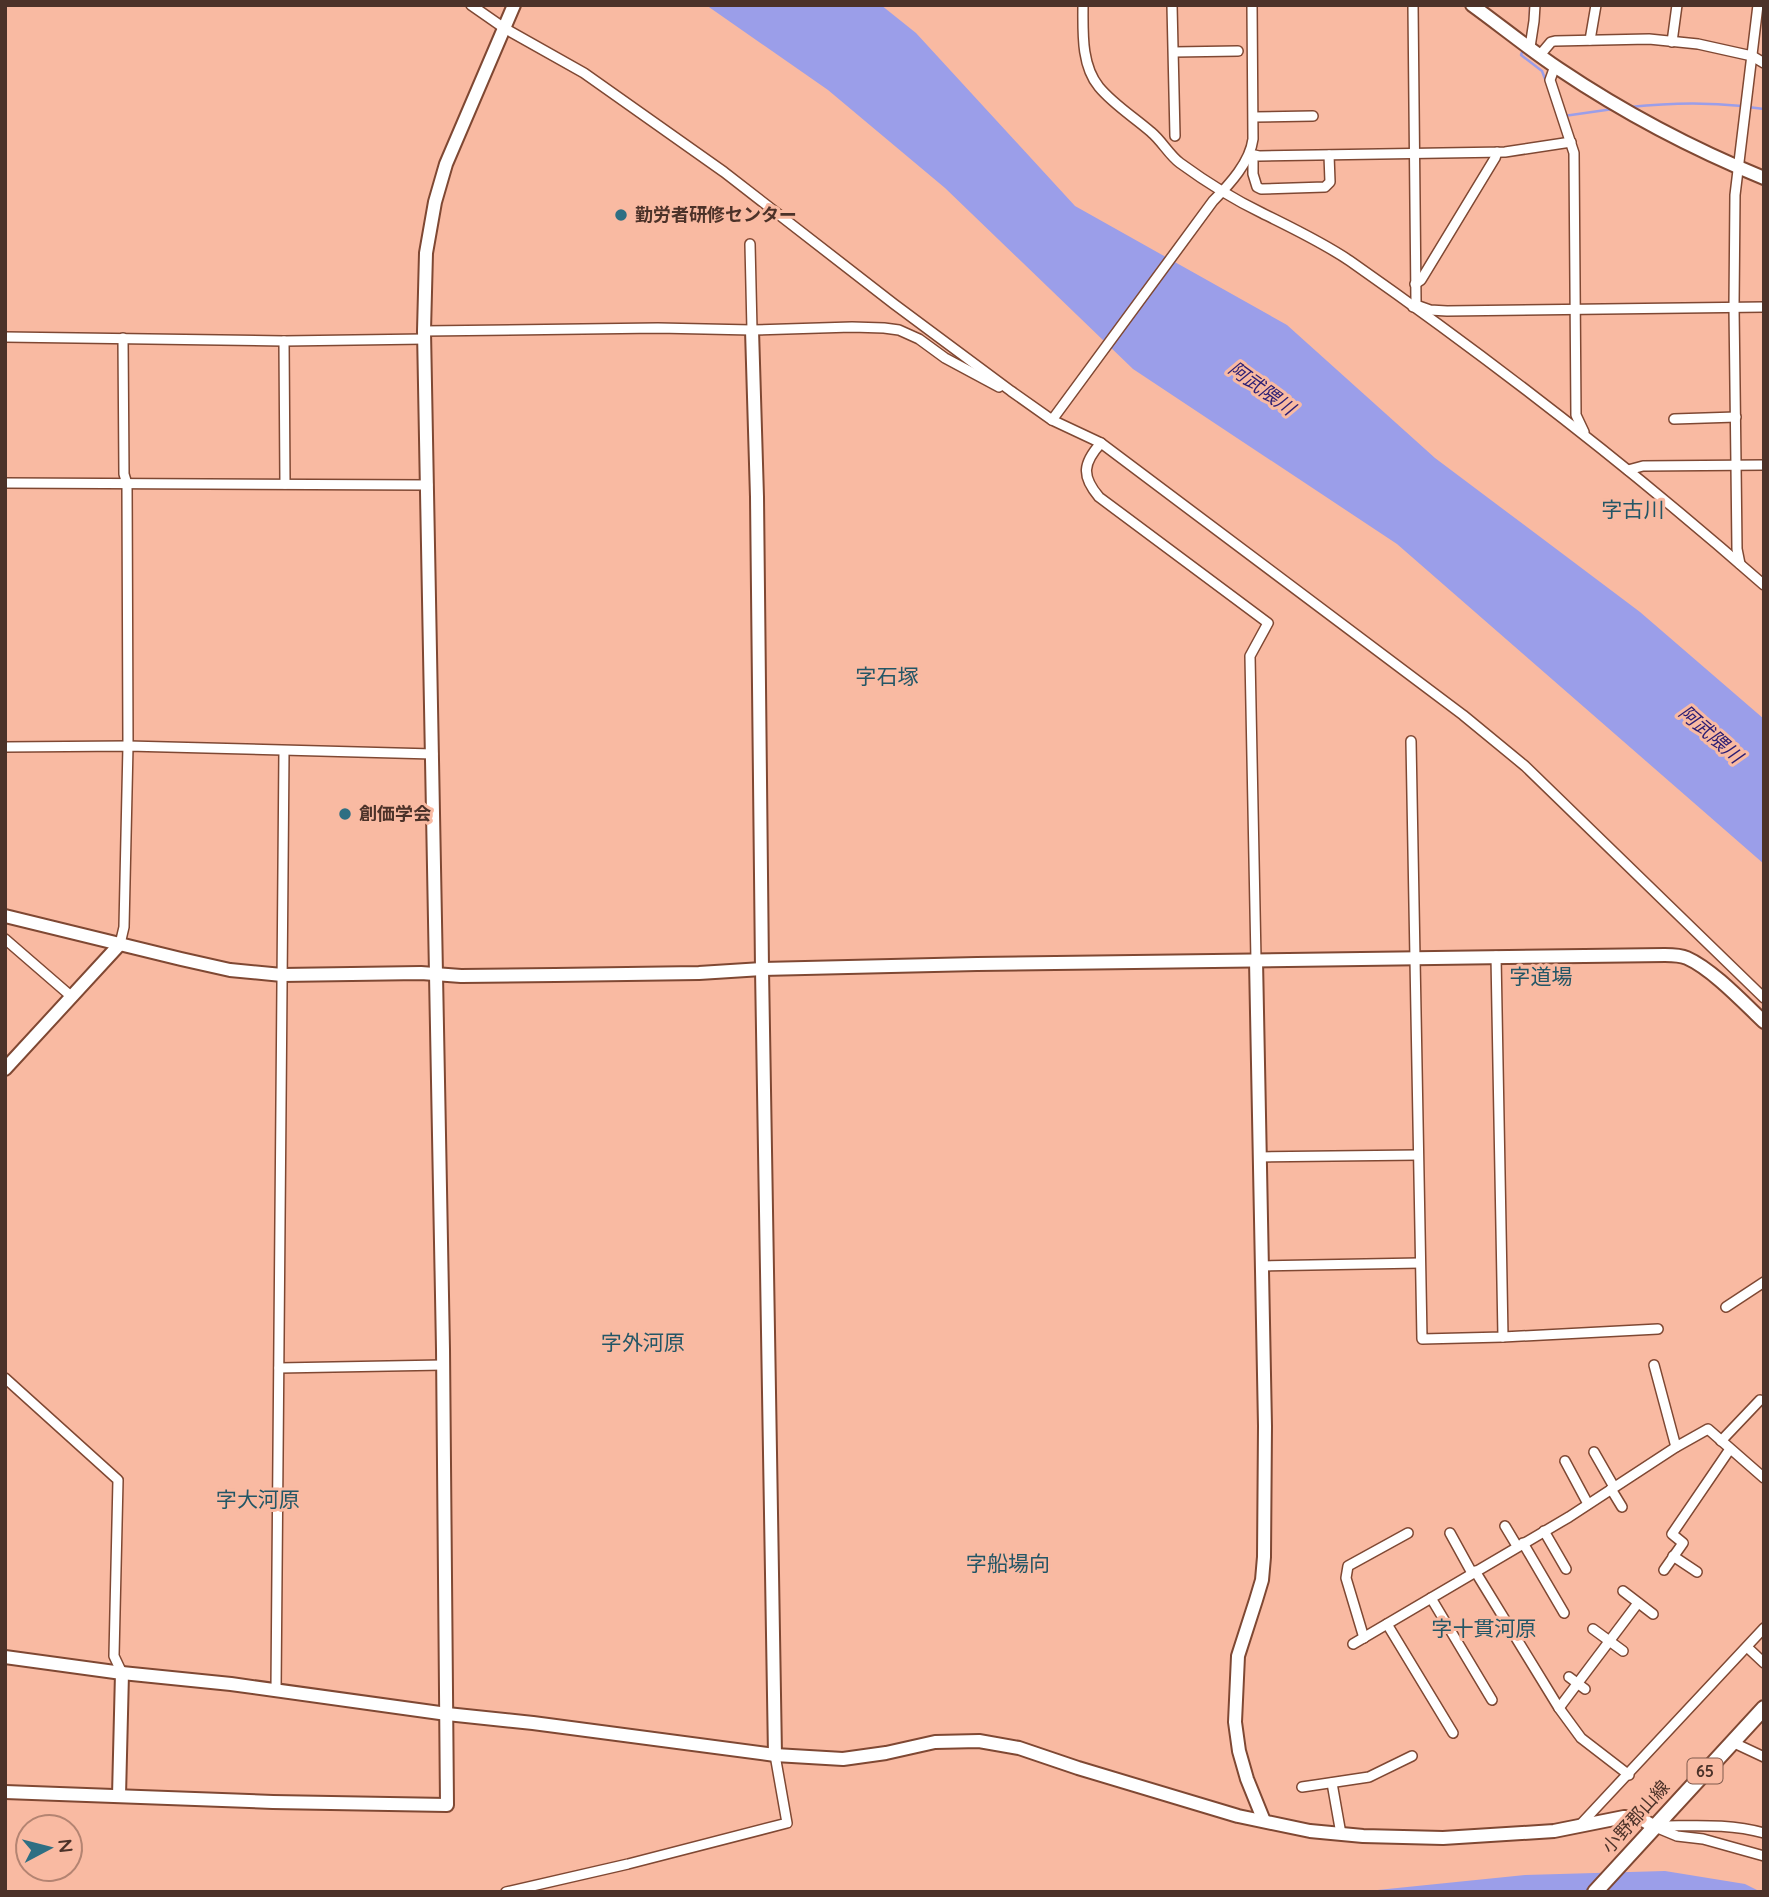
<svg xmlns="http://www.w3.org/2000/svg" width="1769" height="1897" font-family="Quicksand,'Noto Sans JP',sans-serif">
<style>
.water{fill:#9b9ee9}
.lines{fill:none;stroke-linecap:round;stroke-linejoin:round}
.stream{stroke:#9b9ee9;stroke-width:2.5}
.street-casing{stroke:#7f4833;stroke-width:12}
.secondary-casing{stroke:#7f4833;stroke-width:16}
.primary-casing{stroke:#7f4833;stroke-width:18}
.street{stroke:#fff;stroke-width:9}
.secondary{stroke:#fff;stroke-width:12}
.primary{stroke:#fff;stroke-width:14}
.poi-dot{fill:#2e6f83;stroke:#f9baa2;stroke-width:2.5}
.labels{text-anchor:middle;stroke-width:6;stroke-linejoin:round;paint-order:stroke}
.shield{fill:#f9baa2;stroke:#805b4d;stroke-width:2}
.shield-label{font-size:16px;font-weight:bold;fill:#4c3229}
.poi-label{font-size:18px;font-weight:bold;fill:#4c3229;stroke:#f9baa2;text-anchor:start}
.street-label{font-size:18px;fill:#4c3229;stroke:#f9baa2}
.water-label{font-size:19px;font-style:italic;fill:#2a1d73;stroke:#f9baa2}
.quarter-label{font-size:21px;fill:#235666;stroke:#f9baa2}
</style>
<rect width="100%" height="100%" fill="#f9baa2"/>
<!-- water -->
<g class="water">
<polygon points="706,5 881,5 916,33 1075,206 1287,325 1435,458 1640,612 1764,719 1764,864 1397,544 1133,369 945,188 828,90"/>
<polygon points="1665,1871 1745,1884 1761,1892 1358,1892 1525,1875"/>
</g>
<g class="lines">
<!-- stream -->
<g class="stream">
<polyline points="1530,5 1530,16"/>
<polyline points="1523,50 1521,55 1542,71 1547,84"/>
<polyline points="1552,100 1558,117"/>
<path d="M1630 107C1667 103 1705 102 1742 106"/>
<polyline points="1748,107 1764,109"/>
<polyline points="1564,116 1613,109"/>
</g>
<defs>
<g id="street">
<polyline points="471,5 504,28 584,73 724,172 894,304 1011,391 1052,420 1101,443 1463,715 1525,766 1764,998"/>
<path d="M1083 5C1083 32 1081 65 1099 87 1114 105 1134 117 1151 132 1162 141 1169 155 1180 163 1206 182 1233 199 1262 213 1292 228 1322 242 1350 261 1494 362 1632 469 1764 585"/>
<polyline points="1172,5 1175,136"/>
<polyline points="1413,5 1416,301 1413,307"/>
<polyline points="1590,40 1596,5"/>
<polyline points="1672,42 1677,5"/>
<polyline points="1530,47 1534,21 1535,5"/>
<polyline points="1174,52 1238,51"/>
<polyline points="1540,55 1551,42 1555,41 1649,39 1698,44 1752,56 1764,63"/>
<polyline points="1555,66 1550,80 1574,153 1576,415 1584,432"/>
<polyline points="1254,117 1313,116"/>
<polyline points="1250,154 1259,156 1505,152 1571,142"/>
<polyline points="1253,156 1253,174 1257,187 1261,189 1325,187 1330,182 1329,155"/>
<polyline points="750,244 752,330"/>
<polyline points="1415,284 1421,280 1495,158 1497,152"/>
<polyline points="1416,305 1430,310 1447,311 1764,307"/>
<polyline points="424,331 658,328 752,330 852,327 884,328 899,330 919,339 945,358 999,387"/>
<polyline points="5,337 284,341 425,339"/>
<polyline points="284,341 285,484"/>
<polyline points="1674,419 1736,417"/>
<path d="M1052 420 1213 201C1230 184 1250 162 1253 139L1252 5"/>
<path d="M1101 443C1083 463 1081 476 1099 497L1268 623 1250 656 1256 960"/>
<polyline points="1628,470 1643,466 1764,465"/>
<polyline points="5,483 428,485"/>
<polyline points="1740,564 1737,549 1736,465 1734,307 1735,195 1758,5"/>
<polyline points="1411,741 1422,1339 1503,1337 1658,1329"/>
<polyline points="5,747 128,746 433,754"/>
<polyline points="5,939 72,997"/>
<polyline points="120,944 124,927 128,746 127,484 124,474 123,338"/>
<polyline points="1496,956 1503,1337"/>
<polyline points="1260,1157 1418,1155"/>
<polyline points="1261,1266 1420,1263"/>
<polyline points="1726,1307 1764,1282"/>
<polyline points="1654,1365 1676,1447"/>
<polyline points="279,1368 443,1365"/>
<polyline points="5,1378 118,1480 114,1656 122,1673"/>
<polyline points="1721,1441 1760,1400"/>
<polyline points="1594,1452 1614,1487"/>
<polyline points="1565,1461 1588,1504"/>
<polyline points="1611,1489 1622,1507"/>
<polyline points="1505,1526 1517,1546"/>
<polyline points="1544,1531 1566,1569"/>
<polyline points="1450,1533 1472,1573"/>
<polyline points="1523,1543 1564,1613"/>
<polyline points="1673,1556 1697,1572"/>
<polyline points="1664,1570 1683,1543 1672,1534 1730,1449"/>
<polyline points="1475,1571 1559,1708 1581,1738 1629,1775"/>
<polyline points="1623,1591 1653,1614"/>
<polyline points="1431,1598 1492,1700"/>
<polyline points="1387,1624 1453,1733"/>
<polyline points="1593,1629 1623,1651"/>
<polyline points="1364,1638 1346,1578 1348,1566 1408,1533"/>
<polyline points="1353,1644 1569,1517 1676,1447 1708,1429 1764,1478"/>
<polyline points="1747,1647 1764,1663"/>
<polyline points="1569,1677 1585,1689"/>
<polyline points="276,1690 284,751"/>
<polyline points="1559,1708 1638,1603"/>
<polyline points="1732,1742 1764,1757"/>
<polyline points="1332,1783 1341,1834"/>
<polyline points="1302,1787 1369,1777 1412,1756"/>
<polyline points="1580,1825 1764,1628"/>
<polyline points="1653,1826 1677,1836 1703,1839 1764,1856"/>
<path d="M1659 1826C1694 1826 1729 1823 1764 1833"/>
<polyline points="506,1892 628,1864 787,1823 775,1755"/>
</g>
<g id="secondary">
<path d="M1472 5C1501 26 1529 49 1559 69 1623 112 1693 149 1764 178"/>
<polyline points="752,330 757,497 762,969 775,1755"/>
<path d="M5 916 181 959 230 970 282 975 421 973 461 976 555 975 699 973 762 969 977 964 1665 955C1672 955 1680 955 1687 958 1712 969 1744 1003 1764 1022"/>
<polyline points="1256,960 1265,1426 1264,1557 1262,1580 1256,1600 1238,1656 1235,1722 1239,1751 1247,1779 1264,1821"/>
<polyline points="5,1069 120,944"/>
<polyline points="5,1657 122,1673 231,1684 447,1714 533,1723 775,1755 843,1759 886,1753 935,1742 979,1741 1019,1748 1078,1768 1238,1816 1310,1831 1363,1836 1443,1838 1554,1831 1624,1817 1643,1820 1653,1826"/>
<polyline points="5,1792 273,1802 447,1805 443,1349 424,331 426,253 435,202 446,164 514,5"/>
<polyline points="119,1796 122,1673"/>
</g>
<polyline id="primary" points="1595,1892 1764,1708"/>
</defs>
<!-- street casing -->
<use href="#street" class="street-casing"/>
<!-- secondary casing -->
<use href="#secondary" class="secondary-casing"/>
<!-- primary casing -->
<use href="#primary" class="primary-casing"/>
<!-- street -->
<use href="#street" class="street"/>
<!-- secondary -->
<use href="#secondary" class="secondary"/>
<!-- primary -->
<use href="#primary" class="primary"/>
</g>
<!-- markers -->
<g class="poi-dot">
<circle cx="621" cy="215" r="7"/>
<circle cx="345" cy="814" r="7"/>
</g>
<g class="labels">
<!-- shield labels -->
<rect class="shield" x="1687.5" y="1758.5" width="35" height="25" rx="5"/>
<g class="shield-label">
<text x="1705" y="1777">65</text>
</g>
<!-- poi labels -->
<g class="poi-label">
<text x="635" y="221">勤労者研修センター</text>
<text x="359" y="820">創価学会</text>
</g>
<!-- street labels -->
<g class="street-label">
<text transform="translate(1636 1817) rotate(-48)" y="6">小野郡山線</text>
</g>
<!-- water labels -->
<g class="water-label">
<text transform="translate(1262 388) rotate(36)" y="7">阿武隈川</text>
<text transform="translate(1711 734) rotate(41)" y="7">阿武隈川</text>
</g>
<!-- quarter labels -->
<g class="quarter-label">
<text x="1633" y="517">字古川</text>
<text x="887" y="684">字石塚</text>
<text x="1541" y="984">字道場</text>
<text x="643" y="1350">字外河原</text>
<text x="258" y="1507">字大河原</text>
<text x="1008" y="1571">字船場向</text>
<text x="1484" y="1636">字十貫河原</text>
</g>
</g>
<!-- border -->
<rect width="1769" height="1897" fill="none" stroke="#4c3229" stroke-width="14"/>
<!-- north arrow -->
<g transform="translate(49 1848) rotate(83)"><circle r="33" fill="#f9baa2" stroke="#b48472" stroke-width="2"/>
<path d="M0-5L12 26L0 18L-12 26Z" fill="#2e6f83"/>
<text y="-10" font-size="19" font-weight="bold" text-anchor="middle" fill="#4c3229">N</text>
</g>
</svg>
